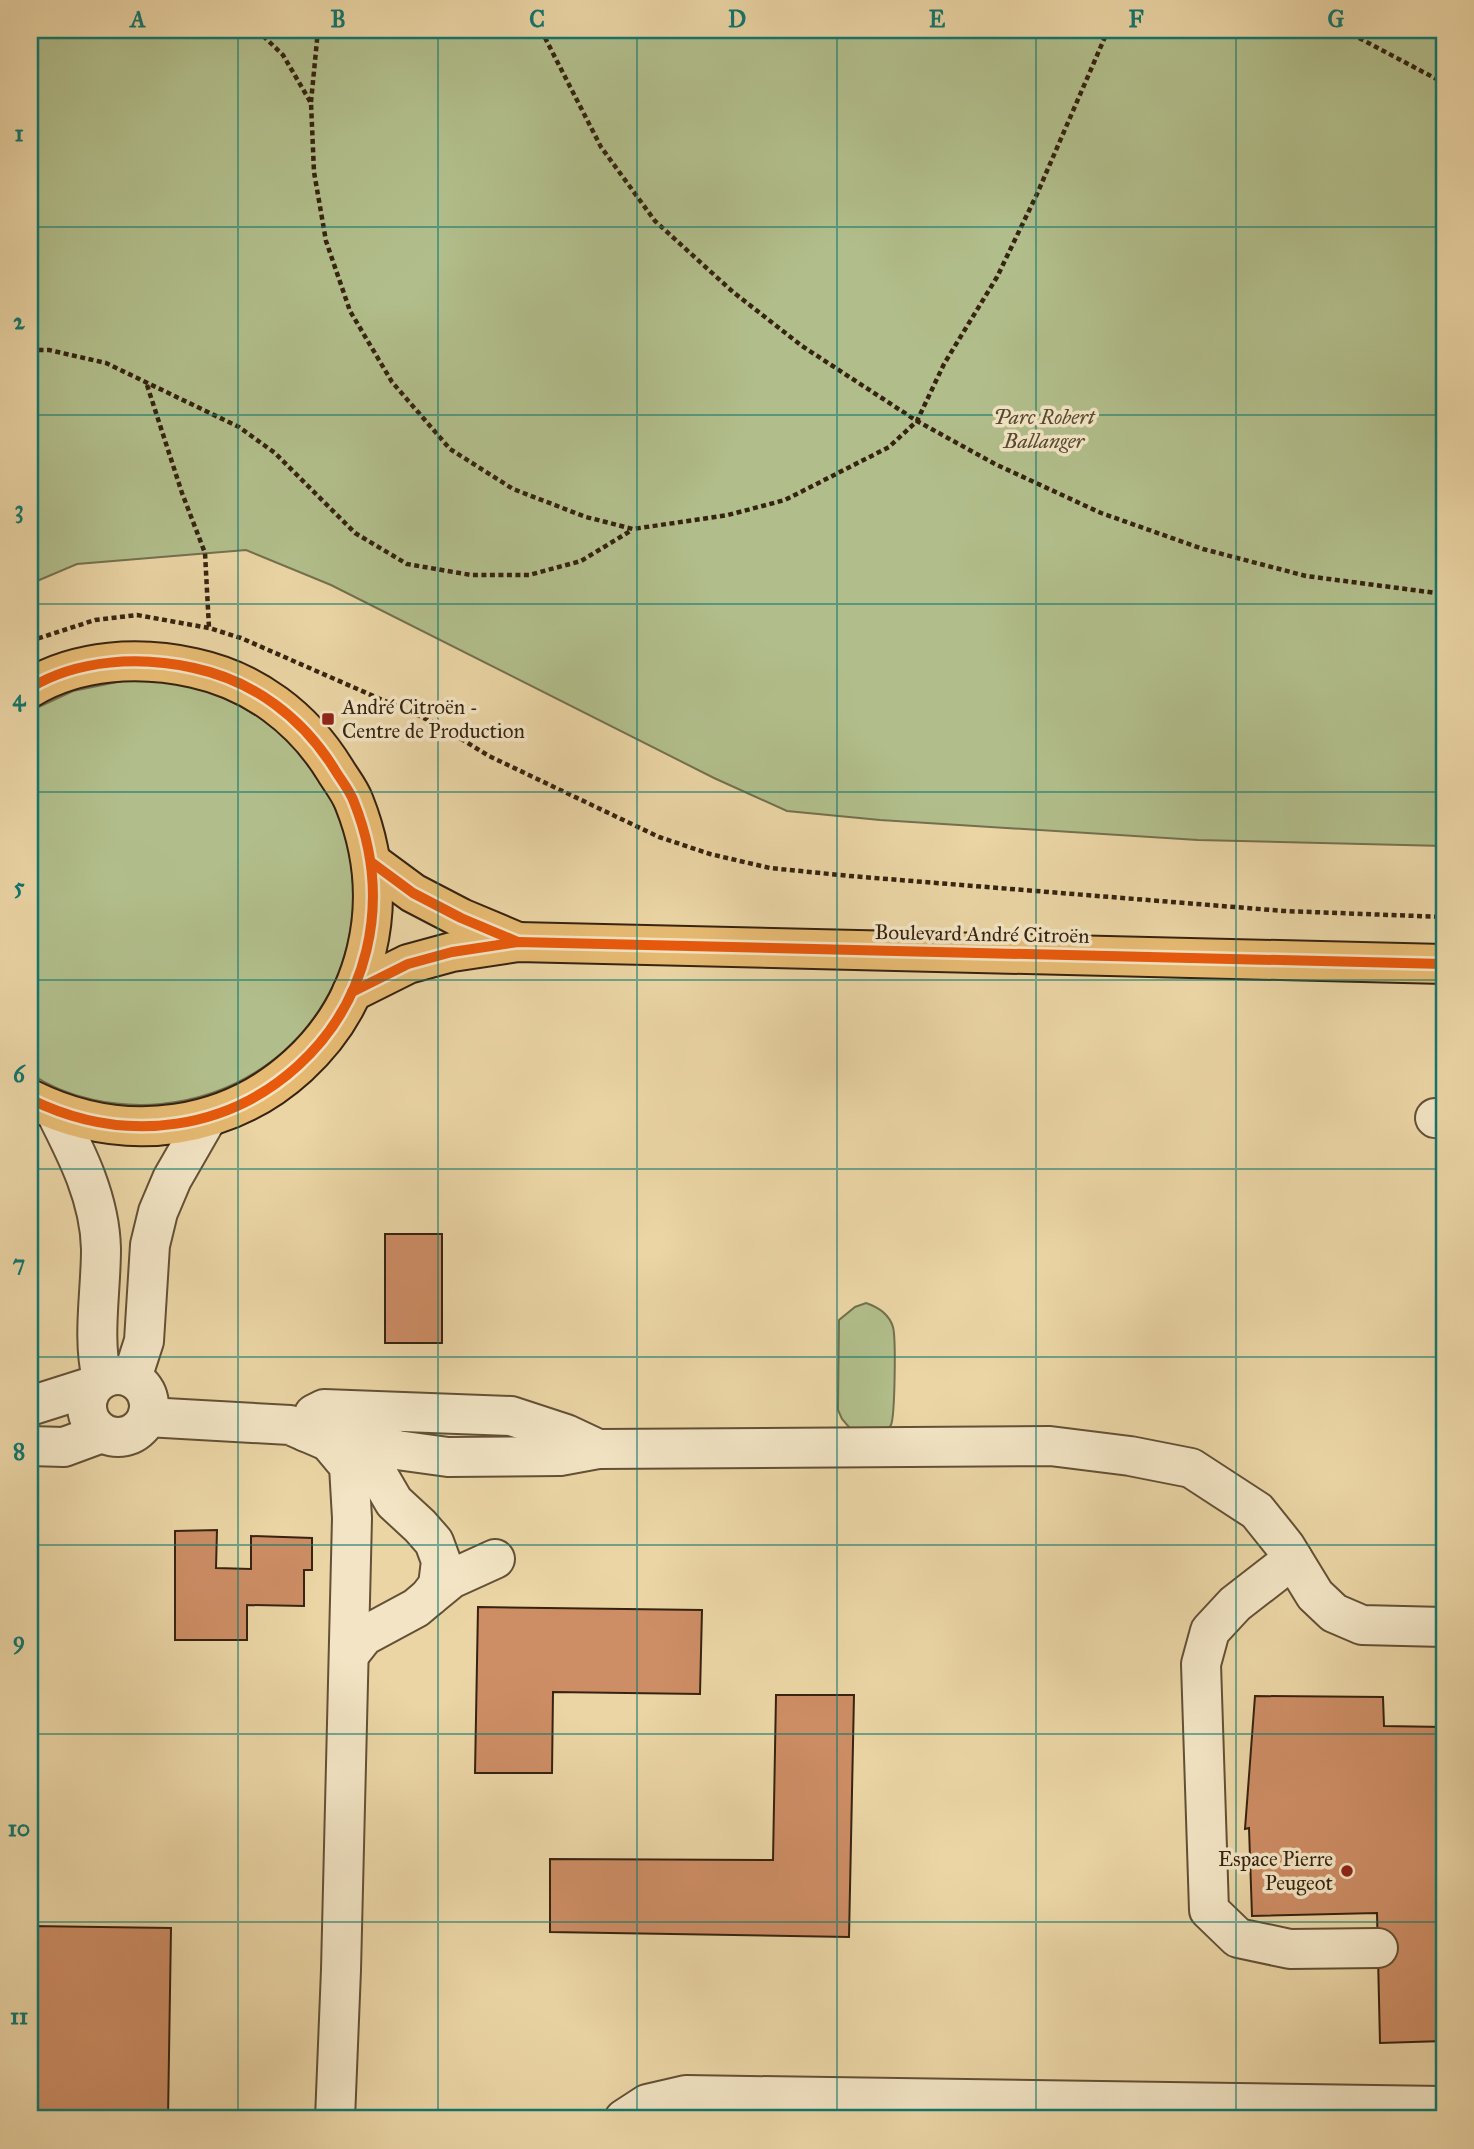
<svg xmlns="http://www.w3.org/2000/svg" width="1474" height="2149" font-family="'IM FELL Great Primer',serif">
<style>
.green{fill:#b1be8b;stroke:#74704e;stroke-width:2}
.building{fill:#cd8d65;stroke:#362311;stroke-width:2}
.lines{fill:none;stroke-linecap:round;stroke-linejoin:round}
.minor-casing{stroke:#635036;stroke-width:42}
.major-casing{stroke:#362311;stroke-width:42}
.path{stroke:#362311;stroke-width:4.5;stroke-dasharray:5 3.5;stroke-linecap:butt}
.minor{stroke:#f2e4c4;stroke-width:38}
.major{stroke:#e6ba72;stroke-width:38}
.cycleway-casing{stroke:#f2e4c4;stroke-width:15}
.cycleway{stroke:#e8590c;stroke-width:10}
.grid{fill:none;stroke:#0f766e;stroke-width:2;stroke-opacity:0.55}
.poi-dot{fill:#8f2418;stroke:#f2e4c4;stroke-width:2.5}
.labels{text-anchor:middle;stroke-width:7;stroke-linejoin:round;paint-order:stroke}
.park-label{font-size:21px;font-style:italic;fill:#554a30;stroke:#f2e4c4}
.poi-label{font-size:21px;fill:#362311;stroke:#f2e4c4;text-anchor:start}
.street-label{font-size:21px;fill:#362311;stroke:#f2e4c4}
.neatline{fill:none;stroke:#0f766e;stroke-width:2.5}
.grid-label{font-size:23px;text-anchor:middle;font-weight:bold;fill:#0f766e}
</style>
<rect width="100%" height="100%" fill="#ebd5a5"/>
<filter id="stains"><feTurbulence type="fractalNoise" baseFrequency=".00286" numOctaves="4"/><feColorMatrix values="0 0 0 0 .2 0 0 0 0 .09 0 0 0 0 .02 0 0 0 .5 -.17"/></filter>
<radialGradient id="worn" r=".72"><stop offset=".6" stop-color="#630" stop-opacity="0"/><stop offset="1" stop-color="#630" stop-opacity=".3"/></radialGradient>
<!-- green -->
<g class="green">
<polygon points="30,30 1444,30 1444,846 1198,840 880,820 787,811 714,778 331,585 246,550 77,564 30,584"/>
<path d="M122 681C137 681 154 680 169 682 195 684 221 696 244 708 286 731 319 768 337 813 391 947 305 1090 161 1104 117 1108 67 1099 30 1073V711L73 691Z"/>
<path d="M866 1303C878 1307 889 1314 893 1327 896 1338 895 1415 891 1425 889 1429 884 1433 880 1437L854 1433 842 1419 838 1410 839 1320 855 1307Z"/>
</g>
<!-- building -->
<g class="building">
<rect x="385" y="1234" width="57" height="109"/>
<polygon points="217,1530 216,1568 251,1569 251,1536 312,1538 312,1570 304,1570 304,1606 247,1605 247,1640 175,1640 175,1531"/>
<polygon points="478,1607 702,1610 700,1694 553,1692 552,1773 475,1773"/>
<polygon points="776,1695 854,1695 849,1937 550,1932 550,1859 773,1860"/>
<polygon points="1255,1696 1383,1697 1384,1726 1444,1727 1444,2041 1380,2043 1377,1913 1252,1916 1249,1828 1245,1829"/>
<polygon points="30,1926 171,1928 168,2119 30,2119"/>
</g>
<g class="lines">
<defs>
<g id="minor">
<path d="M55 1111C77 1154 100 1199 101 1249 101 1292 92 1337 102 1379"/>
<polyline points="1435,1118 1444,1119"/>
<circle cx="118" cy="1406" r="31"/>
<polyline points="132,1378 144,1341 150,1245 158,1212 172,1179 207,1118"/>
<polyline points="30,1406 93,1386"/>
<polyline points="314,1414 324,1409 511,1416 566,1434 598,1449"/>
<polyline points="147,1417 290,1425 369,1459 394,1502 420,1526 434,1542 441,1561 438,1585 429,1597 416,1608 364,1636 349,1655"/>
<polyline points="306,1432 358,1436 397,1450 448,1457 560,1456 598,1449 1050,1446 1130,1456 1191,1468 1257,1511 1285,1546 1315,1595 1334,1613 1362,1625 1444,1627"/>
<polyline points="329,1442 349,1466 352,1518 341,1970 335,2119"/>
<polyline points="30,1446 64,1447 102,1433"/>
<polyline points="1293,1559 1235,1604 1210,1631 1201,1664 1209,1910 1238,1938 1290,1949 1378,1948"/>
<polyline points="429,1597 451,1579 495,1559"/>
<polyline points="624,2119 647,2104 686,2095 1444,2106"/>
</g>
<g id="major">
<path d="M30 688C78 659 140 656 194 668 254 681 303 718 335 770 341 780 350 791 354 802 437 1010 230 1198 30 1099"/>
<polyline points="371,862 413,893 461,918 518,942"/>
<polyline points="352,992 408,964 452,952 518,942 1444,964"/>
</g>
</defs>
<!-- minor casing -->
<use href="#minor" class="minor-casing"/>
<!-- major casing -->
<use href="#major" class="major-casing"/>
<!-- path -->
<g class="path">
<polyline points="257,30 283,55 311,103 314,172 326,241 350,311 392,382 450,449 513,489 586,517 633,529 728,515 785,500 889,447 917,421 944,364 997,277 1037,194 1108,30"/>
<polyline points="541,30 601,147 655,221 733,292 802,346 917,421 995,464 1101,513 1203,549 1306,576 1444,594"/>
<polyline points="1344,30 1444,83"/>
<polyline points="311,102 318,30"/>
<polyline points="30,350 49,350 106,363 239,427 275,453 355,533 407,564 471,575 529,575 581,561 632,530"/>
<polyline points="147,385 182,493 205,553 209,628"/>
<polyline points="30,641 95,620 137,615 209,628 241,638 435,723 489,756 659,837 710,854 770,868 850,876 1284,911 1444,917"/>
</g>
<!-- minor -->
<use href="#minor" class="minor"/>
<!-- major -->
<use href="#major" class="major"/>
<defs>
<g id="cycleway">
<path d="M30 688C78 659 140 656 194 668 254 681 303 718 335 770 341 780 350 791 354 802 437 1010 230 1198 30 1099"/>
<polyline points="371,862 413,893 461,918 518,942"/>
<polyline points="352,992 408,964 452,952 518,942 1444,964"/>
</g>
</defs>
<!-- cycleway casing -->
<use href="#cycleway" class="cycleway-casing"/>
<!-- cycleway -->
<use href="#cycleway" class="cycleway"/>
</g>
<!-- grid -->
<path class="grid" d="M238 30V2119M438 30V2119M637 30V2119M837 30V2119M1036 30V2119M1236 30V2119M30 227H1444M30 415H1444M30 604H1444M30 792H1444M30 980H1444M30 1169H1444M30 1357H1444M30 1545H1444M30 1734H1444M30 1922H1444"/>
<!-- markers -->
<g class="poi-dot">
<rect x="321" y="712" width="14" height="14" rx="3.5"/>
<circle cx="1347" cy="1871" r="7"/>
</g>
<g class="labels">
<!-- park labels -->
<g class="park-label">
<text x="1044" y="424">Parc Robert<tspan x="1044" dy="24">Ballanger</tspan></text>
</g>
<!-- poi labels -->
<g class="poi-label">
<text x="342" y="714">André Citroën -<tspan x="342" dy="24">Centre de Production</tspan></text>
<text x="1333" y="1866" text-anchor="end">Espace Pierre<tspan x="1333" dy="24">Peugeot</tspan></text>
</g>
<!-- street labels -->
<g class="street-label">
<text transform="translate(982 934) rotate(1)" y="7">Boulevard André Citroën</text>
</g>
</g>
<!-- margin -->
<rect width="1474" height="2149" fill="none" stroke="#ebd5a5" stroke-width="77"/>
<rect x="38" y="38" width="1398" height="2072" class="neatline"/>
<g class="grid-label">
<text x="138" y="27">A</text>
<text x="338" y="27">B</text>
<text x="537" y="27">C</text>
<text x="737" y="27">D</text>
<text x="937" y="27">E</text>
<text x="1136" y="27">F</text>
<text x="1336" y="27">G</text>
<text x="19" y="141">1</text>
<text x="19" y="329">2</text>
<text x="19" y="517">3</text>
<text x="19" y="706">4</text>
<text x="19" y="894">5</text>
<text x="19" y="1082">6</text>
<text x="19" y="1271">7</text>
<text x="19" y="1459">8</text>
<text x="19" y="1648">9</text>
<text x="19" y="1836">10</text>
<text x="19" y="2024">11</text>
</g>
<rect width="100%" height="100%" filter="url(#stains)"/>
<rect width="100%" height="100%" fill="url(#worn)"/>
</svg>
